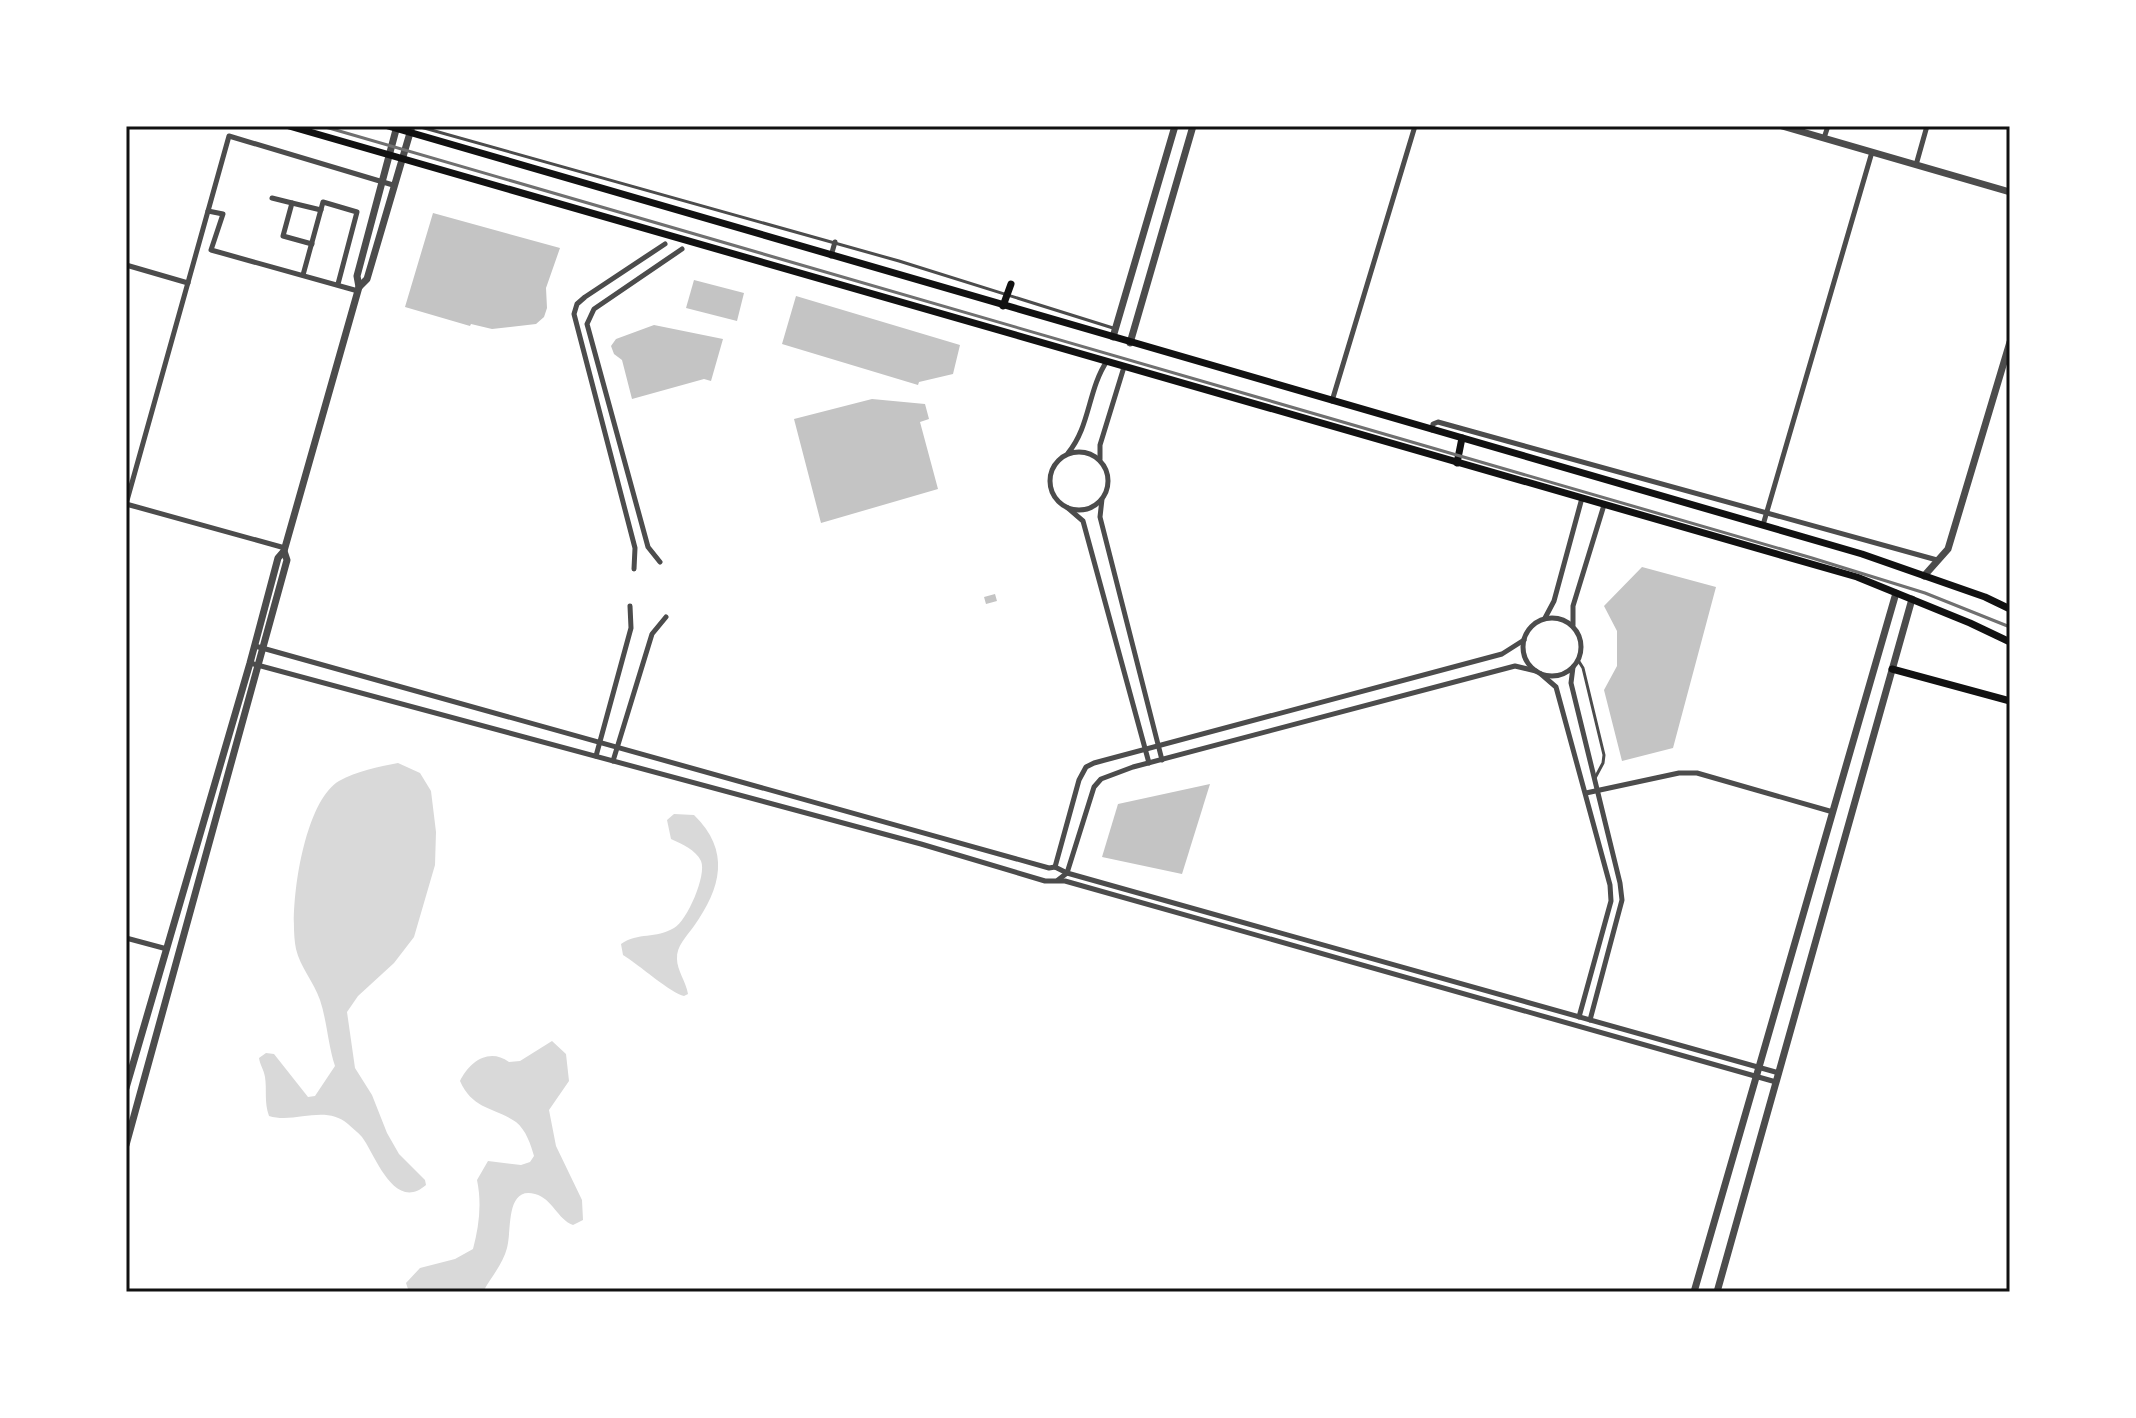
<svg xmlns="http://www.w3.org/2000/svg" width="2136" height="1418" font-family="'Exo 2',sans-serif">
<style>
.water{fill:#d9d9d9}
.building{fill:#c4c4c4}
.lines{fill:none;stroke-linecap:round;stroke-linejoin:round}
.service{stroke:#4c4c4c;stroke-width:3}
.minor{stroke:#4c4c4c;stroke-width:5}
.tertiary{stroke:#4c4c4c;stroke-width:7}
.secondary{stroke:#111;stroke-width:7}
.rail{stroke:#707070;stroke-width:3}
.neatline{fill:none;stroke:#111;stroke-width:3}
</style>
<rect width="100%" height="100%" fill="#fff"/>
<!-- water -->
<g class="water">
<path d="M398 763 420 773 431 791 436 832 435 865 414 937 394 963 358 996 347 1012 355 1068 372 1095 387 1133 399 1154 425 1180 426 1185C394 1213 375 1154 362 1137 358 1132 352 1128 348 1124 325 1104 295 1124 269 1116 264 1102 267 1090 265 1077 264 1070 260 1065 259 1058L266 1053 274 1054 308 1097 315 1096 335 1066C328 1045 327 1021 320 1000 314 982 300 967 296 949 288 911 303 802 339 781 357 771 378 767 398 763Z"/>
<path d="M674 814 694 815C731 851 721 888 694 926 687 936 676 946 677 959 677 970 686 982 688 994L684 996C672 994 638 964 623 955L621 944C638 932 656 939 674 928 687 921 707 875 701 861 696 850 682 844 671 839L667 820Z"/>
<path d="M552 1041 566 1054 569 1081 549 1110 556 1146 582 1200 583 1220 573 1225C557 1219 553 1199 535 1194 505 1186 512 1231 507 1248 503 1264 491 1277 483 1292H409L406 1283 420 1268 455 1259 473 1249C479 1226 482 1204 477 1180L488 1161 521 1165 530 1162 534 1156C531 1145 526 1130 516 1122 494 1107 473 1110 460 1081 469 1062 489 1047 509 1062L520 1061Z"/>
</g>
<!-- building -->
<g class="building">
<polygon points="433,213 560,248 546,288 547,308 544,317 536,324 492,329 471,324 470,326 405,307"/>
<polygon points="694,280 744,293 737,321 686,308"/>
<polygon points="796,296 960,345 953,374 919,382 918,385 782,344"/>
<polygon points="654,325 723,339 711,381 704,379 632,399 622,360 614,354 611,346 616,339"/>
<polygon points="872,399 925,404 929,419 920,422 938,489 821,523 794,419"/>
<polygon points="1642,567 1716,587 1673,748 1622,761 1604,690 1617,666 1617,631 1604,606"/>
<polygon points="995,594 997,601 986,604 984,597"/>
<polygon points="1210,784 1182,874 1102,857 1118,804"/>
</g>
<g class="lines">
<!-- service -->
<g class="service">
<polyline points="417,126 899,261 1113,328"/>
<polyline points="1578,660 1583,668 1604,755 1603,763 1595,778"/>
</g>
<!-- minor -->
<g class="minor">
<polyline points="1824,138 1828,126"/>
<polyline points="1916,165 1927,126"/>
<polyline points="272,198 292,203 283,236 312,244"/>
<polyline points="292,203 321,210"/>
<polyline points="208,211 223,214 211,250 358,291"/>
<polyline points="831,256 835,242"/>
<polyline points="126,265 188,283"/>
<polyline points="303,275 323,202 357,212 338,284"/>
<polyline points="1332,401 1415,126"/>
<polyline points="1432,430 1433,424 1438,422 1937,560"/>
<circle cx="1079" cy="481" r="29"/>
<path d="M1068 453C1090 427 1088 389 1107 361"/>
<polyline points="1100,459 1100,445 1124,367"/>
<polyline points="1102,499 1100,517 1162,760"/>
<polyline points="126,504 229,136 393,185"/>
<polyline points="126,504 285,548"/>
<polyline points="1068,508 1083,521 1149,763"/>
<polyline points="1763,525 1872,152"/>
<polyline points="660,562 648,547 587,324 594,309 682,249"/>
<polyline points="634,569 635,548 574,314 577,304 585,297 665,244"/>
<circle cx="1552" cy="647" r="29"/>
<polyline points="1545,618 1554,601 1582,498"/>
<polyline points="1573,625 1573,606 1604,505"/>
<polyline points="255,646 1049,868 1055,867 1067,873 1779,1073"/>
<polyline points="250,663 921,844 1045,881 1065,881 1776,1082"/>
<polyline points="1573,667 1571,683 1620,883 1622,900 1590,1020"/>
<polyline points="1541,674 1556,687 1610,885 1611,901 1579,1017"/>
<polyline points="596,756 631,628 630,606"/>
<polyline points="613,761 652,634 666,617"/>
<polyline points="1586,793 1679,773 1697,773 1833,812"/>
<polyline points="1055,867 1079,780 1086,767 1094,763 1502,654 1524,640"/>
<polyline points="1058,880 1067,873 1094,787 1101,779 1133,767 1515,666 1536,671"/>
<polyline points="126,938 167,949"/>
</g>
<!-- tertiary -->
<g class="tertiary">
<polyline points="1782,126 2010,192"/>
<polyline points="359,287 357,276 397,126"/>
<polyline points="1113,337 1175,126"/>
<polyline points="1130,343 1193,126"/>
<polyline points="1924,576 1948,549 2010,342"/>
<polyline points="126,1088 250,663 278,558 284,551 359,287 367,279 412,126"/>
<polyline points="126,1145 287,560 284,551"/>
<polyline points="1694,1292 1896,593"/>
<polyline points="1717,1292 1912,599"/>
</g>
<!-- secondary -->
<g class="secondary">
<polyline points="289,126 1857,577 1970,623 2010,642"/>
<polyline points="388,126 1862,554 1985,597 2010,609"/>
<polyline points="1003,306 1011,284"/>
<polyline points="1457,463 1462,438"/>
<polyline points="1892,669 2010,701"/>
</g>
<!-- rail -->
<polyline class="rail" points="322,126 1812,558 1925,593 2010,627"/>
</g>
<!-- border -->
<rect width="2136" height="1418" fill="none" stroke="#ffffff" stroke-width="256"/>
<rect x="128" y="128" width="1880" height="1162" class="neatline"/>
</svg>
